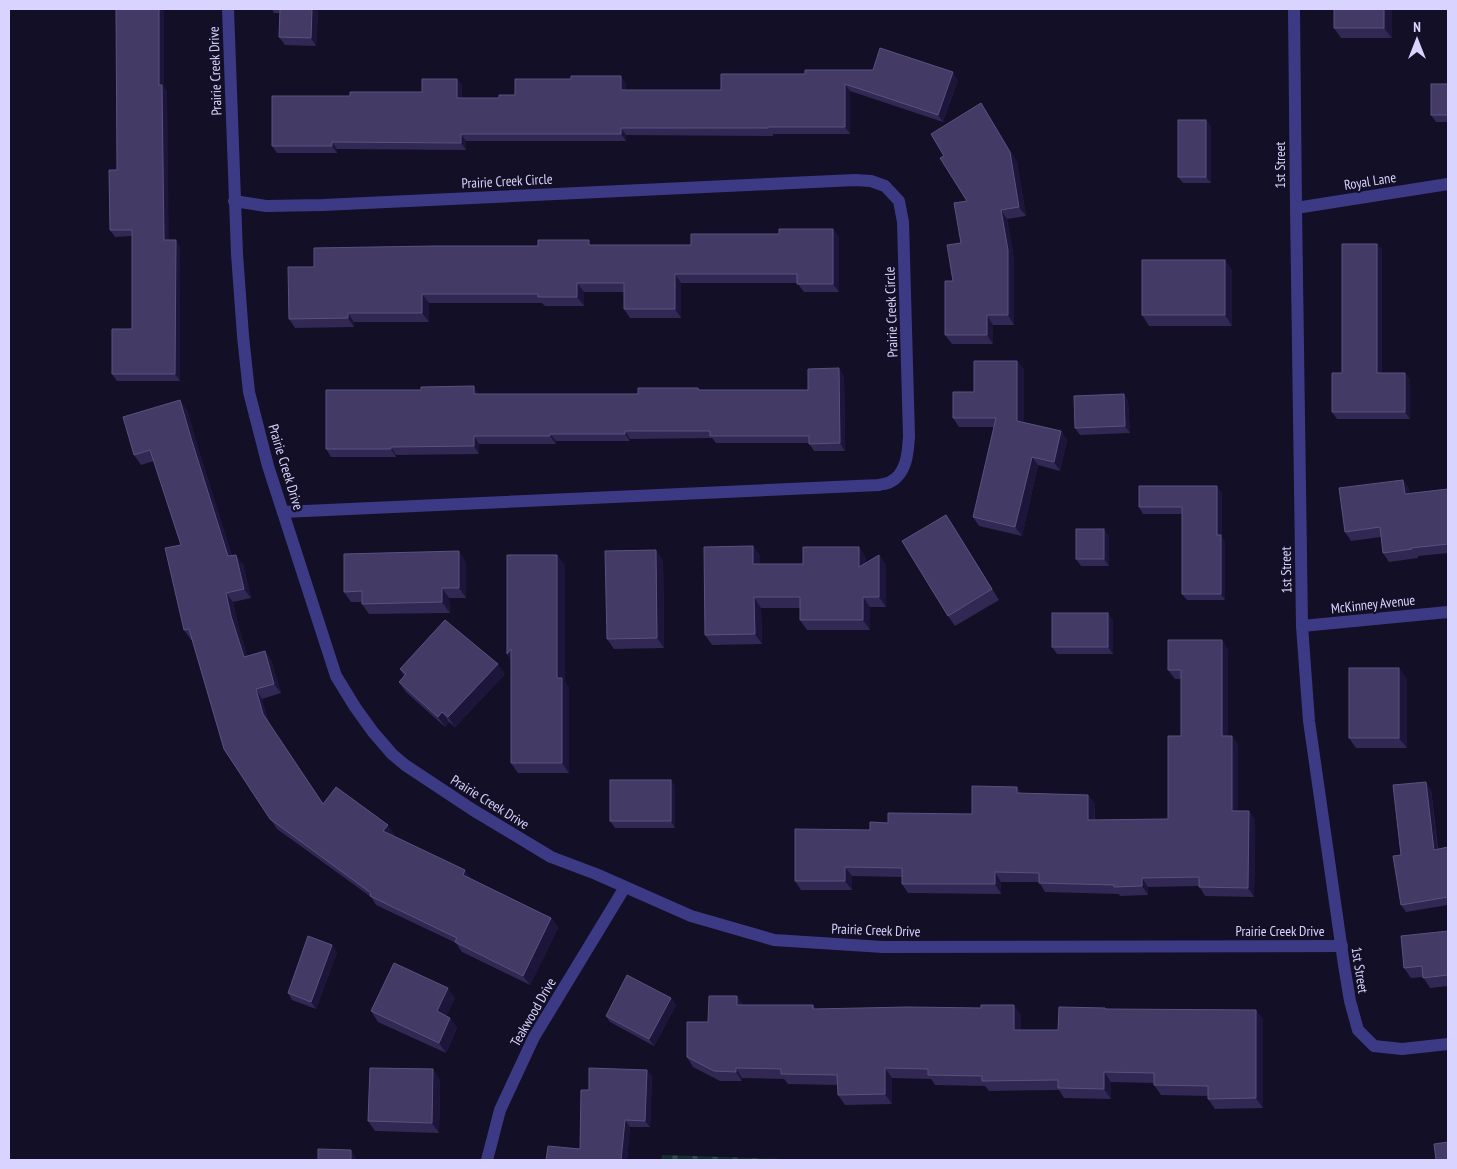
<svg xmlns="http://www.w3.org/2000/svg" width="1457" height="1169" font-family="'PT Sans Narrow',sans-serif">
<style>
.cemetery{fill:url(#cemetery-stones)}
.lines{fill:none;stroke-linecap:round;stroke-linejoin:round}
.service{stroke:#3d3a85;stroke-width:12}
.minor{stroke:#3d3a85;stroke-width:12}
.wall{fill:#312854}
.shaded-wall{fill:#1d163a}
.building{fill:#433a66;stroke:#5a527e}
.labels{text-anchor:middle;stroke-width:4.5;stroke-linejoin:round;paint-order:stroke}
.street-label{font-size:14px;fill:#d9d4ff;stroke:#130f26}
</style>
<defs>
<pattern id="cemetery-stones" width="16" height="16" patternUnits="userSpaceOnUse" patternTransform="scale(1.25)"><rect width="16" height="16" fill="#12302f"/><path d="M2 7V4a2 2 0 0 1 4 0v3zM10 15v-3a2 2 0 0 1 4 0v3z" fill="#344d4e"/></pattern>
</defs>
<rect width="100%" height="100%" fill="#130f26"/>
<!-- cemetery -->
<polygon class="cemetery" points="662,1155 812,1160 661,1160"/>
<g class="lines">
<!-- service -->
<polyline class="service" points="1296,208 1448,184"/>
<!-- minor -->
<g class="minor">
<polyline points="228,9 237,254 243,336 249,392 268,466 336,676 355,707 373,732 392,754 405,765 473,810 551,857 596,874 691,916 774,940 883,947 1342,946"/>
<polyline points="1294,9 1296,208 1302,626 1309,721 1344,965 1350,1001 1358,1030 1374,1046 1402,1049 1448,1044"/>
<path d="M234 201 266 206 323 205 855 180 871 181 885 186 899 201 903 222 909 436C908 452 907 474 890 482 887 484 882 484 879 485L283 512"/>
<polyline points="1302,626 1448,612"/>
<polyline points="487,1160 500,1110 534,1037 625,887"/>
</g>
</g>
<!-- wall -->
<g class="wall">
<polygon points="164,9 164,87 167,92 168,240 180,247 180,381 117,381 112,374 132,329 132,236 115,237 110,230 117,170"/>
<polygon points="272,9 318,9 316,46 285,45 279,37 280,13 274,13"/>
<polygon points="1392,9 1392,38 1341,38 1334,28"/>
<polygon points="721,74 958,80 943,122 850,91 850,134 773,134 773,136 626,135 626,141 466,141 466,150 337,149 337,153 277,153 272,146 350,96 422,92 457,79 462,86 462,98 499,98 515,95 626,84 626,90 721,90"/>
<polygon points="1448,84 1448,122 1436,122 1431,115"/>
<polygon points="981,103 987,112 1017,162 1026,216 1007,219 1014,259 1014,325 993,325 993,344 952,344 945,335 953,281 961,243 967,201 944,156"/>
<polygon points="1206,120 1211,127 1211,183 1183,183 1178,177"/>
<polygon points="833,229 839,238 839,292 804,292 797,283 681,283 681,318 630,318 624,309 624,292 584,292 584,306 545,306 542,303 429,303 429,322 354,322 354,327 295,328 289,319 314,267 538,246 691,245"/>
<polygon points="1377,244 1382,250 1382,373 1405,373 1410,380 1410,419 1337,419 1332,412"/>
<polygon points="1225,260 1232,271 1232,326 1149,326 1142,315"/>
<polygon points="1017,361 1024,370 1024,422 1061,431 1067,440 1060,471 1038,465 1022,536 979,526 973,517 994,427 959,427 953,418 974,392"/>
<polygon points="844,376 845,451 814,451 809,443 716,443 712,438 630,439 630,441 556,441 556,444 479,444 479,454 396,455 396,457 331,457 326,449 479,394 638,394 698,388 700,390 808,390"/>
<polygon points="1124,394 1128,401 1130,433 1080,435 1075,428"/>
<polygon points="187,410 198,448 232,556 243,564 251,598 233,602 238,625 247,656 265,651 271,660 281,693 262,699 269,724 323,803 395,835 394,836 471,879 551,918 558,928 530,985 462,952 456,943 376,905 371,897 277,829 224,749 192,640 191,640 184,630 181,545 154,461 141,465 134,455"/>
<polygon points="1409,488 1409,493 1448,489 1448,553 1418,556 1418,558 1389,562 1383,553 1381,537 1351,541 1345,532"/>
<polygon points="1222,493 1222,538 1225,542 1225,600 1187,600 1182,594 1182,514 1143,514 1139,507"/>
<polygon points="946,515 953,525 999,600 955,626 948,616"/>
<polygon points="1109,536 1109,566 1081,566 1076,559"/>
<polygon points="753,546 760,556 760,564 803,564 859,547 866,558 866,563 879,555 886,565 886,607 870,607 870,630 807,630 800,620 800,608 761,608 762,644 712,645 705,635"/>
<polygon points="663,560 664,648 614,649 607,639"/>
<polygon points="466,562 466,598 449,598 450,613 369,614 362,604 362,602 351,602 344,592"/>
<polygon points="565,565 565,682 569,688 569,773 518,773 511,763 511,660 507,654"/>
<polygon points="1113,620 1113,654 1057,654 1052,647"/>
<polygon points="1222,640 1228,650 1228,736 1232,736 1238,745 1238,811 1249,811 1255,820 1254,897 1205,896 1199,886 1148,887 1148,895 1120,896 1119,894 1045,892 1039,882 1001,882 1001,894 908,893 902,884 902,877 852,876 852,890 801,890 795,881 870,830 888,823 972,814 1017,787 1021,793 1088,795 1095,804 1095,820 1168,819 1181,736 1181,679 1175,679 1168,670"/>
<polygon points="400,669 505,674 455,727 449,722 445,727 406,692 399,682 404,676"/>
<polygon points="1407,678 1407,748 1356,748 1349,738"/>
<polygon points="675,786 675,828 615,828 610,821"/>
<polygon points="1431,789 1438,849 1448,847 1448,905 1406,912 1401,905 1401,855"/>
<polygon points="1448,931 1448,986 1430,988 1423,977 1411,978 1404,968"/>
<polygon points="337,952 316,1009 292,1000 288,993"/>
<polygon points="737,996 743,1005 813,1005 815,1009 1021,1015 1021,1030 1058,1030 1105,1008 1106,1009 1256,1010 1263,1020 1263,1108 1215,1109 1208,1099 1208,1096 1161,1095 1154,1085 1154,1083 1111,1082 1111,1099 1064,1098 1059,1090 989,1091 985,1086 935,1085 931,1079 892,1078 892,1104 845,1105 838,1095 838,1085 788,1084 784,1079 742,1078 742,1081 720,1081 693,1067 687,1057 708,1022"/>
<polygon points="455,998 446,1016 450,1018 457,1028 446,1053 378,1022 371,1011"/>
<polygon points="676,1005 654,1046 610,1022 606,1016"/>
<polygon points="647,1070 652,1076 650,1127 630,1127 627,1160 546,1160 580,1149 589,1090"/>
<polygon points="440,1080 439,1133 375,1131 368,1121"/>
</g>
<!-- shaded-wall -->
<g class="shaded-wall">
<polygon points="159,9 164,9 164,87 167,92 169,247 164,240 159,85"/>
<polygon points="312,9 318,9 316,46 311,38"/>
<polygon points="1384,9 1392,9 1392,38 1384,28"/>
<polygon points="953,72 958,80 943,122 938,115"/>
<polygon points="621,76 626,84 626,97 621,90"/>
<polygon points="457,79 462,86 462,105 457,98"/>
<polygon points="845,84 850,91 850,134 845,127"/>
<polygon points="981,103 987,112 1017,162 1026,216 1019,207"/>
<polygon points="1206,120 1211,127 1211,183 1206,177"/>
<polygon points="621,128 626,135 626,141 621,134"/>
<polygon points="461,134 466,141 466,150 461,143"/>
<polygon points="332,142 337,149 337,153 332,146"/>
<polygon points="1001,210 1007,219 1014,259 1014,325 1008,315"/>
<polygon points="833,229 839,238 839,292 833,284"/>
<polygon points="176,240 180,247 180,381 175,374"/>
<polygon points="1377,244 1382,250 1382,380 1377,373"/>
<polygon points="1225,260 1232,271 1232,326 1225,315"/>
<polygon points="675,274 681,283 681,318 675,309"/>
<polygon points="577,283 584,292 584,306 577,297"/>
<polygon points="422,294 429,303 429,322 422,313"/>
<polygon points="348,313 354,322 354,327 348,318"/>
<polygon points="987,315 993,325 993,344 987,335"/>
<polygon points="1017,361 1024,370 1024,430 1017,421"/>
<polygon points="839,368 844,376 845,451 840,443"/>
<polygon points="1405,373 1410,380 1410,419 1405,412"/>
<polygon points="474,386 479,394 479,402 474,394"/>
<polygon points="1124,394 1128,401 1130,433 1125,426"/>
<polygon points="180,400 187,410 198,448 235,566 228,556 191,438"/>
<polygon points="625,431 630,439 630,441 625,434"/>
<polygon points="1061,431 1067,440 1060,471 1054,462"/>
<polygon points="550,434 556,441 556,444 550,436"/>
<polygon points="474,436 479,444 479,454 474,446"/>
<polygon points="391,447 396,455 396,457 391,449"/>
<polygon points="1032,457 1038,465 1022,536 1015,527"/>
<polygon points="1403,480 1409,488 1411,502 1405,494"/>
<polygon points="1217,486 1222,493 1222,538 1225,542 1225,600 1221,594 1217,535"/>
<polygon points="946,515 953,525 999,600 992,589"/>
<polygon points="1104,529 1109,536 1109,566 1104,559"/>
<polygon points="753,546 760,556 760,575 753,564"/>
<polygon points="859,547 866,558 866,577 859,567"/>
<polygon points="656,550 663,560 664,648 657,638"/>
<polygon points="459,551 466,562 466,598 459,588"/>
<polygon points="236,555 243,564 251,598 244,589"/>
<polygon points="557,555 565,565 565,682 569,688 569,773 562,763 557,678"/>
<polygon points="879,555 886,565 886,607 879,597"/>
<polygon points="442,588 449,598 450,613 442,602"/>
<polygon points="226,593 233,602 238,625 250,667 244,657 231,616"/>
<polygon points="754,597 761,608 762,644 755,634"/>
<polygon points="863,597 870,607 870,630 863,620"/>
<polygon points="1108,613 1113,620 1113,654 1108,647"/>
<polygon points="1222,640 1228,650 1228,745 1222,736"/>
<polygon points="511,649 514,664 507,654"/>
<polygon points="265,651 271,660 281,693 274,684"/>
<polygon points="498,664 505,674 455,727 448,717"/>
<polygon points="1399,668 1407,678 1407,748 1399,738"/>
<polygon points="256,689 262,699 269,724 263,714"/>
<polygon points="442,712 449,722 445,727 438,717"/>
<polygon points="1232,736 1238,745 1238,820 1232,811"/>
<polygon points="671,780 675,786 675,828 671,821"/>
<polygon points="1426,782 1431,789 1438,857 1434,850"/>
<polygon points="1017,787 1023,796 1017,793"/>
<polygon points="1088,795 1095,804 1094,829 1088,820"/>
<polygon points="1249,811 1255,820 1254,897 1248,888"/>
<polygon points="388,825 395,835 390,841 383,831"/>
<polygon points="845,867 852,876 852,890 845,881"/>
<polygon points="465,870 472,880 463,875"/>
<polygon points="995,872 1001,882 1001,894 995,884"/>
<polygon points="1142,878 1148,887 1148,895 1142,886"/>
<polygon points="551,918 558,928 530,985 523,976"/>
<polygon points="332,945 337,952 316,1009 311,1002"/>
<polygon points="448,988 455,998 444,1022 437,1011"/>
<polygon points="737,996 744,1006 737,1005"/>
<polygon points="671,998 676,1005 654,1046 649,1039"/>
<polygon points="1014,1005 1021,1015 1021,1040 1014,1030"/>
<polygon points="1256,1010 1263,1020 1263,1108 1256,1098"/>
<polygon points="450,1018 457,1028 446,1053 439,1043"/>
<polygon points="736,1068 742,1078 742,1081 736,1072"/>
<polygon points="885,1068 892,1078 892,1104 885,1094"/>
<polygon points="433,1069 440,1080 439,1133 432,1123"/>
<polygon points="647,1070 652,1076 650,1127 645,1121"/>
<polygon points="1104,1072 1111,1082 1111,1099 1104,1089"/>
<polygon points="625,1120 630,1127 627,1160 621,1160"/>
<polygon points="351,1150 357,1159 357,1160 351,1160"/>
</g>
<!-- building -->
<g class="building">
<polygon points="116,9 159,9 159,85 162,85 164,240 176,240 175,374 112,374 112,329 132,329 132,230 110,230 109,170 117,170"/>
<polygon points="280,9 312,9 311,38 279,37"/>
<rect x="1334" y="9" width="50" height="19"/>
<polygon points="880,48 953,72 938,115 845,84 845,127 768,127 768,128 621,128 621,134 461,134 461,143 332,142 332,146 272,146 272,96 350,96 350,92 422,92 422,79 457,79 457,98 499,98 499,95 515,95 515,79 571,79 571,76 621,76 621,90 721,90 721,74 805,74 805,70 873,70"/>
<rect x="1431" y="84" width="17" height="31"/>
<polygon points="981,103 1010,152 1019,207 1001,210 1008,250 1008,315 987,315 987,335 945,335 945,281 953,281 947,245 961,243 954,203 967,201 940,158 944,156 931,134"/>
<rect x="1178" y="120" width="28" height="57"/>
<polygon points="779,229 833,229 833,284 797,284 797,274 675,274 675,309 624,309 624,283 577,283 577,297 538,297 538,294 422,294 422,313 348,313 348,318 289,319 288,267 314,267 314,248 434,246 538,246 538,240 589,240 589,245 691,245 691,234 779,234"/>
<polygon points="1342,244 1377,244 1377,373 1405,373 1405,412 1332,412 1332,373 1342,373"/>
<rect x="1142" y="260" width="83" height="55"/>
<polygon points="974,361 1017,361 1017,421 1061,431 1054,462 1032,457 1015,527 973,517 996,418 953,418 953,392 974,392"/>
<polygon points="839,368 840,443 809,444 809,436 710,436 710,431 625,431 625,434 550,434 550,436 474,436 474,446 391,447 391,449 326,449 326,390 421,390 421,387 474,386 474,394 638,394 638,388 698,388 698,390 808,390 808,369"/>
<polygon points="1124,394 1125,426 1075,428 1074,396"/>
<polygon points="180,400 191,438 228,556 236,555 244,589 226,593 231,616 244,657 265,651 274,684 256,689 263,714 323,804 336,787 388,825 383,831 465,870 463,875 551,918 523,976 455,942 457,938 370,896 371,893 270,819 224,749 189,629 184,630 165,548 181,545 150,450 134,455 123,417"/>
<polygon points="1403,480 1405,494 1448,489 1448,544 1411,548 1412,549 1383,553 1380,527 1345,532 1339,488"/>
<polygon points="1139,486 1217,486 1217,535 1221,535 1221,594 1182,594 1182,507 1139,507"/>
<polygon points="946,515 992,589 948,616 902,541"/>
<rect x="1076" y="529" width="28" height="30"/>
<polygon points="753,546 753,564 803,564 803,547 859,547 859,567 879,555 879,597 863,597 863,620 800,620 800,597 754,597 755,634 705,635 704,547"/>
<polygon points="656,550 657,638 607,639 605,551"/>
<polygon points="459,551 459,588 442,588 442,602 362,604 362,591 344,592 344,554"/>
<polygon points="507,555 557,555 557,678 562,678 562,763 511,763 511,649 507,654"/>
<rect x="1052" y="613" width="56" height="34"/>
<polygon points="445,620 498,664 448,717 442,712 438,717 399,682 406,674 400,669"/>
<polygon points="1168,640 1222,640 1222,736 1232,736 1232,811 1249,811 1248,888 1199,887 1199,877 1142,878 1142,886 1114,887 1114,885 1039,883 1039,873 995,872 995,884 902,884 902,868 845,867 845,881 795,881 795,829 870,830 870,822 888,823 888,813 972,814 972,786 1017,787 1017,793 1088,795 1088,820 1168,819 1168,736 1181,736 1181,670 1168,670"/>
<rect x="1349" y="668" width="50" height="70"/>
<rect x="610" y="780" width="61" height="41"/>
<polygon points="1426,782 1434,850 1448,847 1448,897 1401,905 1393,856 1401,855 1393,785"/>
<polygon points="1448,931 1448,975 1423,978 1422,966 1404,968 1401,936"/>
<polygon points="308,936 332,945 311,1002 288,993"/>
<polygon points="394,963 448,988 437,1011 450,1018 439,1043 371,1011"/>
<polygon points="627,975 671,998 649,1039 606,1016"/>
<polygon points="709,996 737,996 737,1005 813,1005 813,1009 908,1007 981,1008 981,1005 1014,1005 1014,1030 1058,1030 1059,1007 1105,1008 1105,1009 1256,1010 1256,1098 1208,1099 1208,1086 1154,1085 1154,1073 1104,1072 1104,1089 1058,1088 1058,1080 982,1081 982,1076 928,1075 928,1069 885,1068 885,1094 838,1095 837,1075 781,1074 781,1069 736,1068 736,1072 714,1071 687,1057 687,1022 708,1022"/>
<polygon points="370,1068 433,1069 432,1123 368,1121"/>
<polygon points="589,1068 647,1070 645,1121 625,1120 621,1160 546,1160 548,1146 580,1149 581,1090 589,1090"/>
<polygon points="1448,1142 1448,1160 1436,1160 1434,1144"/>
<polygon points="318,1149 351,1150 351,1160 318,1160"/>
</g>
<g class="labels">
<!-- street labels -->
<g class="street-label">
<text transform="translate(215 71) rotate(-92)" y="5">Prairie Creek Drive</text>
<text transform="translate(1280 165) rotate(-90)" y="5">1st Street</text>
<text transform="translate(507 181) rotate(-3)" y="5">Prairie Creek Circle</text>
<text transform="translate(1370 181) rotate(-9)" y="5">Royal Lane</text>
<text transform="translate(891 312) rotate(-92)" y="5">Prairie Creek Circle</text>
<text transform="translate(286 467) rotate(73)" y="5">Prairie Creek Drive</text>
<text transform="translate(1286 570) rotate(-91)" y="5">1st Street</text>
<text transform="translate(1373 604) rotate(-6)" y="5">McKinney Avenue</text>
<text transform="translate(490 802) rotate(32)" y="5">Prairie Creek Drive</text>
<text transform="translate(876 930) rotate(2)" y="5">Prairie Creek Drive</text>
<text x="1280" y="936">Prairie Creek Drive</text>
<text transform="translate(1360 970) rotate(81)" y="5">1st Street</text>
<text transform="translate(533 1012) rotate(-60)" y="5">Teakwood Drive</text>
</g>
</g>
<!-- border -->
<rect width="1457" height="1169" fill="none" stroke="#d9d4ff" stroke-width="20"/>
<!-- north arrow -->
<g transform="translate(1417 40)" stroke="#130f26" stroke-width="4" paint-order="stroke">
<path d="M0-4L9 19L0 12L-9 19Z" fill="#d9d4ff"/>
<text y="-8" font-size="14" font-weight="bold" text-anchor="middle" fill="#d9d4ff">N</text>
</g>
</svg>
